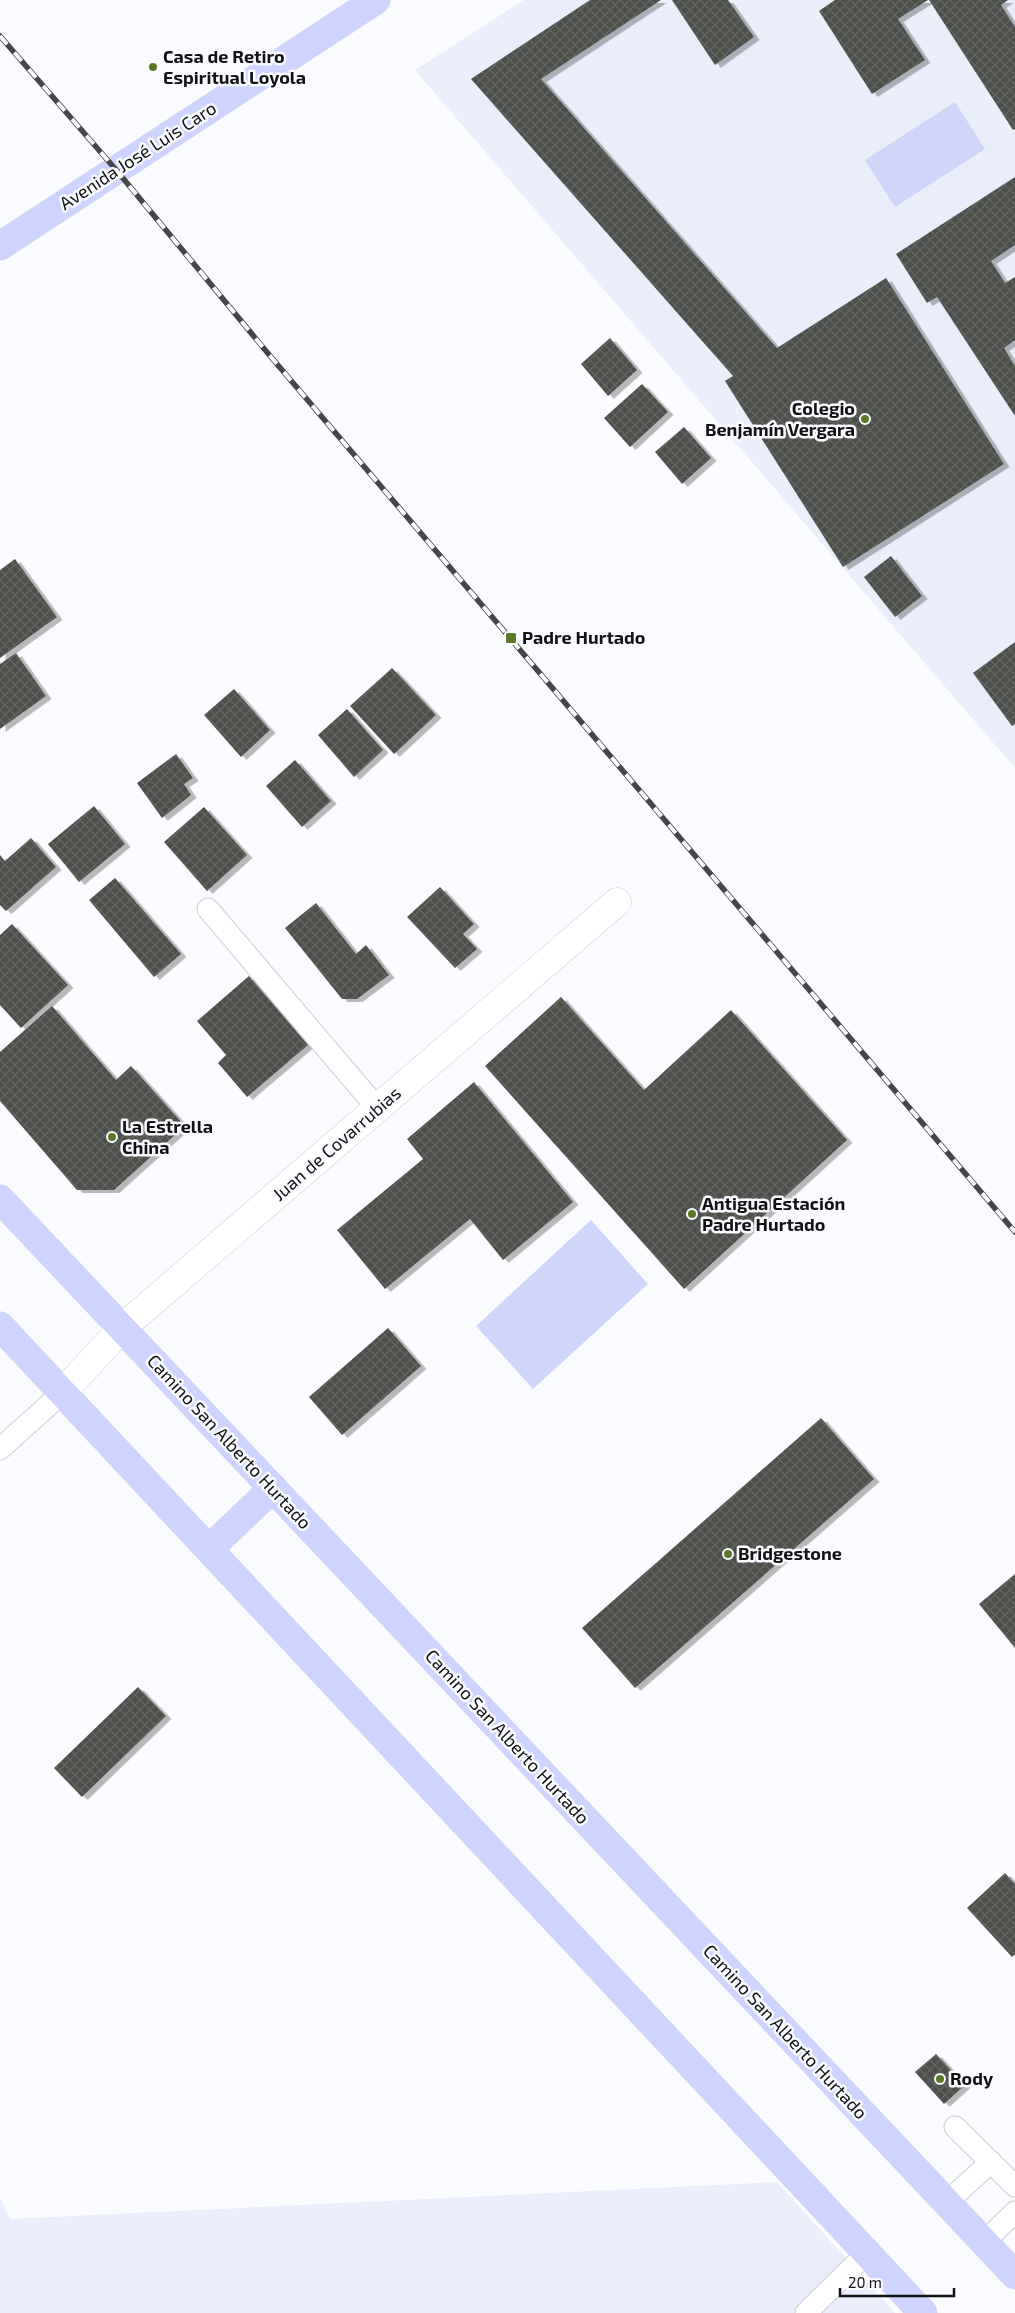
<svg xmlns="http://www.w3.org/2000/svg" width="1015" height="2313" font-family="'Exo 2',sans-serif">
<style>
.built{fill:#eaedfa}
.green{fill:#d0d6fa}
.building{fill:url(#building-cross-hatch);filter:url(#shadow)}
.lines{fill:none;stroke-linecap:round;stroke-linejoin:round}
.lane-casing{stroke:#cfd0d6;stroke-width:23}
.street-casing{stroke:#cfd0d6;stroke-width:29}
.primary-casing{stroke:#d9d9d9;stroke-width:29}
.lane{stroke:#fff;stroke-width:21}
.street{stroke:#fff;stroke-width:28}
.primary{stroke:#ced4ff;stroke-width:28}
.rail-casing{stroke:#464649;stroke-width:5.5}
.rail{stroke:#fafbfe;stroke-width:4;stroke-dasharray:11;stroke-linecap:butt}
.poi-dot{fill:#5b772a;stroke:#fafbfe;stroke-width:2}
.labels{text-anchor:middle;stroke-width:5;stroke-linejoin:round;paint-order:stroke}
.poi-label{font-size:18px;font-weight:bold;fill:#121214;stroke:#fafbfe;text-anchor:start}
.street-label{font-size:18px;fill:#121214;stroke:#fafbfe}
</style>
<defs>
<pattern id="building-cross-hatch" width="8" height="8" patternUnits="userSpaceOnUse" patternTransform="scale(1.25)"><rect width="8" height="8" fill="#4d504b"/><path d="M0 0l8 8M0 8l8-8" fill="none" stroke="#626561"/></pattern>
<filter id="shadow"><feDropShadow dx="5.5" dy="3" stdDeviation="0" flood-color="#0004"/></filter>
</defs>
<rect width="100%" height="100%" fill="#fafbfe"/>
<!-- built -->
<g class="built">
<polygon points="524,0 1015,0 1015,768 415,70"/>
<polygon points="777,2182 895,2313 0,2313 0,2197 10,2219"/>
</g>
<!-- green -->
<g class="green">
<polygon points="955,102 985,149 895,207 865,160"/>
<polygon points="591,1220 648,1284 533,1389 476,1326"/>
</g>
<!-- building -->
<g class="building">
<polygon points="590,0 661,0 541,79 777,348 886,278 1004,464 843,567 725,381 733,376 471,79"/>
<polygon points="672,0 728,0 754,37 715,65"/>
<polygon points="835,0 928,0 898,19 925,60 872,94 819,11"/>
<polygon points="929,0 1008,0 1001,5 1015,27 1015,129 1013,130"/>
<polygon points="1015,177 1015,245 991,261 1005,283 1015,277 1015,340 1004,348 1015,366 1015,416 937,297 927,303 896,254"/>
<polygon points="610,338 637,370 608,396 581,364"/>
<polygon points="642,384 668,412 630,447 604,418"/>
<polygon points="684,427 711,458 682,484 655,452"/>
<polygon points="891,556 922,596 895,617 864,577"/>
<polygon points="15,559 57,617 0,658 0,570"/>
<polygon points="1015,642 1015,724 1012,726 973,673"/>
<polygon points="16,653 46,696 0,729 0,664"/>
<polygon points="392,668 436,715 394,754 350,706"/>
<polygon points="234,689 270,730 241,757 204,715"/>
<polygon points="347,709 383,750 354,777 318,735"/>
<polygon points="176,754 193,778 184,784 191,795 162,818 137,783"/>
<polygon points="295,760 331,801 302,827 266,786"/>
<polygon points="94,806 125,844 79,882 48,844"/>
<polygon points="204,807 247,855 207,891 164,842"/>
<polygon points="31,838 56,867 6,911 0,905 0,855 5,861"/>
<polygon points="115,878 181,954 154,977 89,900"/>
<polygon points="440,887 474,924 463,934 477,949 455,968 407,917"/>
<polygon points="316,903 356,954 366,945 389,975 357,999 342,999 285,928"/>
<polygon points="12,924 68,985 21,1028 0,1005 0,935"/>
<polygon points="249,976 308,1045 247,1097 218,1063 226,1055 197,1021"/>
<polygon points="561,997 644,1090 731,1010 847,1140 684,1289 485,1066"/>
<polygon points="52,1006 116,1080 131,1066 185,1126 114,1190 77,1190 0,1101 0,1052"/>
<polygon points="474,1082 573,1202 503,1260 470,1219 385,1289 337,1230 423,1159 407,1139"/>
<polygon points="388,1328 421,1366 342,1435 309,1397"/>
<polygon points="821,1418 874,1479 635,1688 582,1628"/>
<polygon points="1015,1574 1015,1648 979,1604"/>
<polygon points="138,1687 166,1716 82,1797 54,1768"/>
<polygon points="1005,1873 1015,1884 1015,1954 1012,1957 967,1908"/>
<polygon points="936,2054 965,2085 944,2104 915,2072"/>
</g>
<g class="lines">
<defs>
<g id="lane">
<polyline points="208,909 378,1109"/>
<polyline points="0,1449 62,1393"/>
<polyline points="955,2127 1015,2186"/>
<polyline points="946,2203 991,2162"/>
<polyline points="983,2243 1015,2212"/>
<polyline points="806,2313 867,2253"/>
</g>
<polyline id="street" points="62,1393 122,1328 617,902"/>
<g id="primary">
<polyline points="0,246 376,0"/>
<polyline points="0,1199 1015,2275"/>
<polyline points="0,1326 923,2313"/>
<polyline points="209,1549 273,1488"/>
</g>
</defs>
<!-- lane casing -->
<use href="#lane" class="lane-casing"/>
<!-- street casing -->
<use href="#street" class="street-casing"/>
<!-- primary casing -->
<use href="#primary" class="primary-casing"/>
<!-- lane -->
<use href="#lane" class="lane"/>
<!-- street -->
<use href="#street" class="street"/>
<!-- primary -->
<use href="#primary" class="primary"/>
<defs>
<polyline id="rail" points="0,36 117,171 271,357 1015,1232"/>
</defs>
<!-- rail casing -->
<use href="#rail" class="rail-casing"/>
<!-- rail -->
<use href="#rail" class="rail"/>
</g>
<!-- markers -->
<g class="poi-dot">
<circle cx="153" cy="67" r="5"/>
<circle cx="865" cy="419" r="5"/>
<rect x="505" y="632" width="12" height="12" rx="2.5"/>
<circle cx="112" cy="1137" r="5"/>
<circle cx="692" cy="1214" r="5"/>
<circle cx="728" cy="1554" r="5"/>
<circle cx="940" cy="2079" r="5"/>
</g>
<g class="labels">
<!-- poi labels -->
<g class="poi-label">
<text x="163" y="63">Casa de Retiro<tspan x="163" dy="21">Espiritual Loyola</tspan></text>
<text x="855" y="415" text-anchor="end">Colegio<tspan x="855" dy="21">Benjamín Vergara</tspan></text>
<text x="522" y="644">Padre Hurtado</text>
<text x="122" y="1133">La Estrella<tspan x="122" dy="21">China</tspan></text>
<text x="702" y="1210">Antigua Estación<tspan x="702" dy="21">Padre Hurtado</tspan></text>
<text x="738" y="1560">Bridgestone</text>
<text x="950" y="2085">Rody</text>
</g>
<!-- street labels -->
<g class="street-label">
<text transform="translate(138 156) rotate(-33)" y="6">Avenida José Luis Caro</text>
<text transform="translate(337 1144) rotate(-41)" y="6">Juan de Covarrubias</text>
<text transform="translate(229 1442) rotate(47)" y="6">Camino San Alberto Hurtado</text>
<text transform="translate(507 1737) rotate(47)" y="6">Camino San Alberto Hurtado</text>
<text transform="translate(785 2032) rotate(47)" y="6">Camino San Alberto Hurtado</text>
</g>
</g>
<!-- scale -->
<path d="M840 2288v8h114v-8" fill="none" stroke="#121214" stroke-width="2.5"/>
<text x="848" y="2288" font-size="15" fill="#121214" stroke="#fafbfe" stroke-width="4" paint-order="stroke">20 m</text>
</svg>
